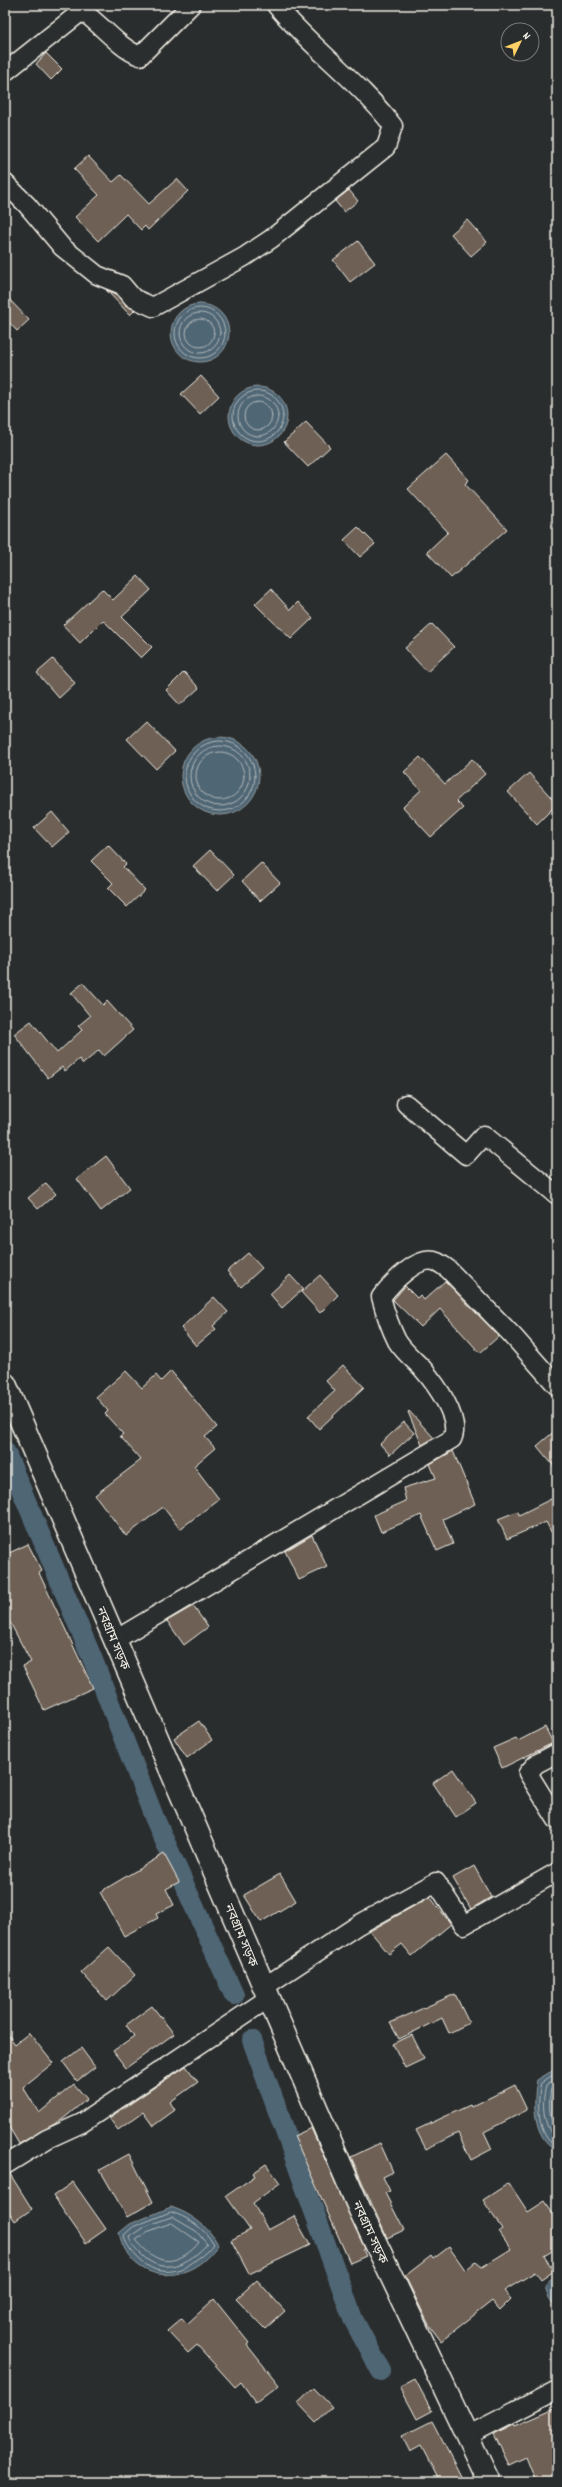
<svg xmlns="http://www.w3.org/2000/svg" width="562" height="2487" font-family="Dekko,'Noto Sans Bengali',sans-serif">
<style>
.water{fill:#506674;stroke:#929ea2}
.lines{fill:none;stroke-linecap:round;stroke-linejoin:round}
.shore{stroke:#b2b9ba;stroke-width:1}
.canal{stroke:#506674;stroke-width:20}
.building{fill:#6e6054;stroke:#f4f1e8}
.minor-casing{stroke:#f4f1e8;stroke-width:21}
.secondary-casing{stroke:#f4f1e8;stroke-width:25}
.minor{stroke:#2a2d2e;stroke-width:18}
.secondary{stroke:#2a2d2e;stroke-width:22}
.labels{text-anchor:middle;stroke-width:3;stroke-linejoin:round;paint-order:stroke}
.street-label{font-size:13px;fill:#f4f1e8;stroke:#2a2d2e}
</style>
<rect width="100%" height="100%" fill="#2a2d2e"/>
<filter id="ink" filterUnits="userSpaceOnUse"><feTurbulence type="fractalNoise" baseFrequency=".025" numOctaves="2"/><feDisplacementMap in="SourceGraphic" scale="8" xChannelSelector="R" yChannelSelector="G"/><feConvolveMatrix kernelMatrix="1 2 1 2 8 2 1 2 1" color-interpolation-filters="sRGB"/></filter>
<g filter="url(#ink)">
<!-- water -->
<g class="water">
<circle cx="200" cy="333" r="29"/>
<circle cx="258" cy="416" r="29"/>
<circle cx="220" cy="776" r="39"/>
<path d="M557 2068V2151C532 2139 533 2103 537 2080Z"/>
<path d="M171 2207C190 2213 208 2226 218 2244 191 2287 131 2286 119 2233L130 2224Z"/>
<polygon points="557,2273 557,2310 549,2299 545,2286"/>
</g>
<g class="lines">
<!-- shore -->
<g class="shore">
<circle cx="200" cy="333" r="25"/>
<circle cx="200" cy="333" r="20"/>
<circle cx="200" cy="333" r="14"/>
<circle cx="258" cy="416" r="25"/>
<circle cx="258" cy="416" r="20"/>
<circle cx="258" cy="416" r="14"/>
<circle cx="220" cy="776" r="35"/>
<circle cx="220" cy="776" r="30"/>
<circle cx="220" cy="776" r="24"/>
<path d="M557 2072 541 2083C537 2102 536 2136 557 2147"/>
<path d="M557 2078 546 2086C541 2105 543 2126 557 2141"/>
<path d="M557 2085 551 2089C548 2103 549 2120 557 2132"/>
<path d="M171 2212C186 2216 206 2229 213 2244 209 2250 203 2255 197 2259 177 2276 154 2276 136 2256 130 2249 126 2245 124 2235L133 2227Z"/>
<path d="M172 2217 196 2231 207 2244C190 2264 162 2277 141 2254 136 2249 131 2244 129 2237L144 2227Z"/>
<path d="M172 2223 199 2242C196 2247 190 2252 185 2255 164 2268 150 2256 136 2240L147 2232Z"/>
</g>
<!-- canal -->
<g class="canal">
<polyline points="5,1451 93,1660 154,1817 234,1995"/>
<polyline points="252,2040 353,2319 381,2371"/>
</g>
</g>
<!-- building -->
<g class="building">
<polygon points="46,53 62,69 51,80 36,64"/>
<polygon points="88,156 113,182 121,175 149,204 177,179 188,191 148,230 145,226 141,230 126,214 98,241 75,217 99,195 74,169"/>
<polygon points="349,190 358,201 344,212 335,201"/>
<polygon points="467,220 487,242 471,256 451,234"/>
<polygon points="358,241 375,263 350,282 333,260"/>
<polygon points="106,290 116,294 125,305 135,310 130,315"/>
<polygon points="5,295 29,320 17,331 5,318"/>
<polygon points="201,376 219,396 200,414 181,394"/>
<polygon points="306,422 330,447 308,467 284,442"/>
<polygon points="446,455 469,480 465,484 507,529 451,578 427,552 448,532 408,489"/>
<polygon points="358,527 375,544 360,557 344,540"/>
<polygon points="138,576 151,590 122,617 152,647 141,658 105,622 102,621 80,643 63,625 102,589 113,600"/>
<polygon points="271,589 290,610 298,602 313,618 291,639 255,604"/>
<polygon points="432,624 454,647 427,672 405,648"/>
<polygon points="53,659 75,683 59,698 37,673"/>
<polygon points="184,672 199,688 180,705 166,690"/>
<polygon points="146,721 175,751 156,769 127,739"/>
<polygon points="420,757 445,784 472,759 485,774 456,801 463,808 431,837 403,807 421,790 404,772"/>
<polygon points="529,773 557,804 537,824 508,792"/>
<polygon points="52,812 69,832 52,847 34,828"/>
<polygon points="108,845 126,864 123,867 145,890 127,907 108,888 113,883 91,861"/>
<polygon points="210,850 234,875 217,891 193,866"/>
<polygon points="261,863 280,883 260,901 242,881"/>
<polygon points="83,983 103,1005 107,1001 133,1030 104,1056 99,1050 83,1064 79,1059 65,1071 62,1067 48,1078 14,1034 31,1021 57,1053 82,1030 78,1026 90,1016 71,993"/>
<polygon points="106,1156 130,1188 101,1211 77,1179"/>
<polygon points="46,1183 56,1194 38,1209 28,1198"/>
<polygon points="248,1253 262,1268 241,1287 227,1271"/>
<polygon points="290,1275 303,1289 282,1308 270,1294"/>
<polygon points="320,1275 338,1295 320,1313 301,1292"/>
<polygon points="445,1281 499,1336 480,1353 440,1309 421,1327 393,1300 405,1286 417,1298 420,1295 424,1300"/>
<polygon points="214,1297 228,1312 213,1326 216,1329 196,1346 181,1328"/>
<polygon points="343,1365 364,1387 319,1429 308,1416 335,1391 326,1381"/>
<polygon points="126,1371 142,1388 156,1375 161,1381 171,1371 217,1427 205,1437 215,1448 194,1466 219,1499 180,1529 163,1507 126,1536 95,1495 141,1460 120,1436 123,1434 105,1414 108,1411 96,1397"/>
<polygon points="409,1411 434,1438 422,1445 408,1412"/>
<polygon points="404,1422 414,1433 390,1455 380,1444"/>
<polygon points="557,1429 557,1470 537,1446"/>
<polygon points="453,1451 475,1504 443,1519 453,1544 437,1551 421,1515 381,1532 374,1515 406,1501 403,1488 436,1478 430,1464"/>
<polygon points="557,1496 557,1543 546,1522 507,1539 498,1519 518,1511 519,1515"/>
<polygon points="312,1535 327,1567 299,1580 285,1551"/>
<polygon points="28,1544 42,1571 39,1573 93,1688 44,1710 23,1666 31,1662 5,1613 5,1555"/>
<polygon points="193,1606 208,1627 184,1645 167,1621"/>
<polygon points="199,1721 212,1740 187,1758 174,1738"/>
<polygon points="545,1727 553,1743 502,1768 493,1748 516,1738 518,1741"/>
<polygon points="453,1769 476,1803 456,1817 433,1783"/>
<polygon points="164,1854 179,1882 166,1889 174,1905 156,1914 158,1918 124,1936 100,1892"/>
<polygon points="474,1866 491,1897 471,1909 453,1878"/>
<polygon points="280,1874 296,1901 261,1922 244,1895"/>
<polygon points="430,1897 451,1924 412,1956 402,1944 389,1954 370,1931"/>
<polygon points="109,1947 135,1975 107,2001 81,1972"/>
<polygon points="455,1994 469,2023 449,2033 442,2018 399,2039 390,2023"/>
<polygon points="152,2006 174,2034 126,2068 113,2051 134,2036 126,2025"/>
<polygon points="5,2031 15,2044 29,2033 53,2063 23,2087 39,2113 74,2084 87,2099 63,2119 19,2144 5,2120"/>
<polygon points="412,2035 424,2059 405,2068 393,2044"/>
<polygon points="81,2048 95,2067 77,2081 63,2062"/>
<polygon points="186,2066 198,2082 170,2102 175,2110 153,2126 143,2112 118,2130 109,2118"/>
<polygon points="515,2085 527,2110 484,2132 492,2149 471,2160 458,2133 426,2149 416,2130 470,2105 471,2107"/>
<polygon points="311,2128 365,2249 363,2250 366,2256 350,2263 294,2136"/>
<polygon points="380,2143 393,2172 383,2177 390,2191 385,2193 404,2230 387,2238 351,2157"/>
<polygon points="129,2154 153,2202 127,2217 100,2170"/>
<polygon points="266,2164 280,2183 253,2203 268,2230 294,2216 310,2245 249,2274 231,2240 250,2230 226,2196 255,2176 253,2173"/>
<polygon points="10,2174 32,2209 15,2221 5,2206 5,2175"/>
<polygon points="73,2182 106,2229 86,2243 53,2196"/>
<polygon points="509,2183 528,2212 545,2201 557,2219 557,2248 544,2256 554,2271 541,2280 535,2272 504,2291 511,2299 500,2310 492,2301 441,2341 429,2325 405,2276 431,2256 433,2259 449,2247 466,2271 476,2262 482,2267 511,2249 499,2231 502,2229 483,2200"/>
<polygon points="257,2280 285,2311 265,2329 236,2299"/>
<polygon points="214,2299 249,2343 247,2345 279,2385 256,2403 241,2382 235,2387 197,2345 188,2353 167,2331 182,2318 187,2324"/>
<polygon points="415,2379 432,2411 417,2419 400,2387"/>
<polygon points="314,2388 332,2407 316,2422 298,2403"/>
<polygon points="557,2408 557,2478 548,2482 536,2482 526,2457 509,2465 494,2434 514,2424 515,2426"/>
<polygon points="432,2421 464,2482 440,2482 421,2446 410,2452 402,2436"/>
</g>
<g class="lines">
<defs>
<g id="minor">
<path d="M5 72 82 11C102 25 119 48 140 56L191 5"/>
<path d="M5 183 27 205 62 247 97 275 122 285 133 298 153 307 244 257 271 239 386 147 393 126C359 81 312 49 276 5"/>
<polyline points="406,1104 466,1155 484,1135 557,1195"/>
<path d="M115 1640 452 1439C462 1419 435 1383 422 1368 414 1360 403 1351 397 1341 390 1327 385 1312 381 1297 392 1283 418 1254 437 1262 441 1264 445 1267 448 1269L513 1336 557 1386"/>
<polyline points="557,1753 536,1764 528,1773 557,1820"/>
<polyline points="264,1987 358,1925 436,1882 464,1925 557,1872"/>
<polyline points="5,2165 47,2139 82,2123 269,1998"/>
<polyline points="467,2436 557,2390"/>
</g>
<polyline id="secondary" points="5,1384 360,2210 489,2482"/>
</defs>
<!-- minor casing -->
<use href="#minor" class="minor-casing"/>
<!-- secondary casing -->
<use href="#secondary" class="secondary-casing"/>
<!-- minor -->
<use href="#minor" class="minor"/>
<!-- secondary -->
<use href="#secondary" class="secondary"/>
</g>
</g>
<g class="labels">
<!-- street labels -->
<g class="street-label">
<text transform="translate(114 1638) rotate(67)" y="5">নবগ্রাম সড়ক</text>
<text transform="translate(242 1935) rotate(67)" y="5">নবগ্রাম সড়ক</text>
<text transform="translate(371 2232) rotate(65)" y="5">নবগ্রাম সড়ক</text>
</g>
</g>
<!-- margin -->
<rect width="562" height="2487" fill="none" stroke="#2a2d2e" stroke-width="20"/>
<rect x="10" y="10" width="542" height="2467" fill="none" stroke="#f4f1e8" stroke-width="1.5" filter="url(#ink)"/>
<!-- north arrow -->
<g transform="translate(520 42) rotate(47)"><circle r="19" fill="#2a2d2e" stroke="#7b7b78"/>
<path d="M0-3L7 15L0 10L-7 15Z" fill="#ffd166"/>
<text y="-6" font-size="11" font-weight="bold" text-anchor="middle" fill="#f4f1e8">N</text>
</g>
</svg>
